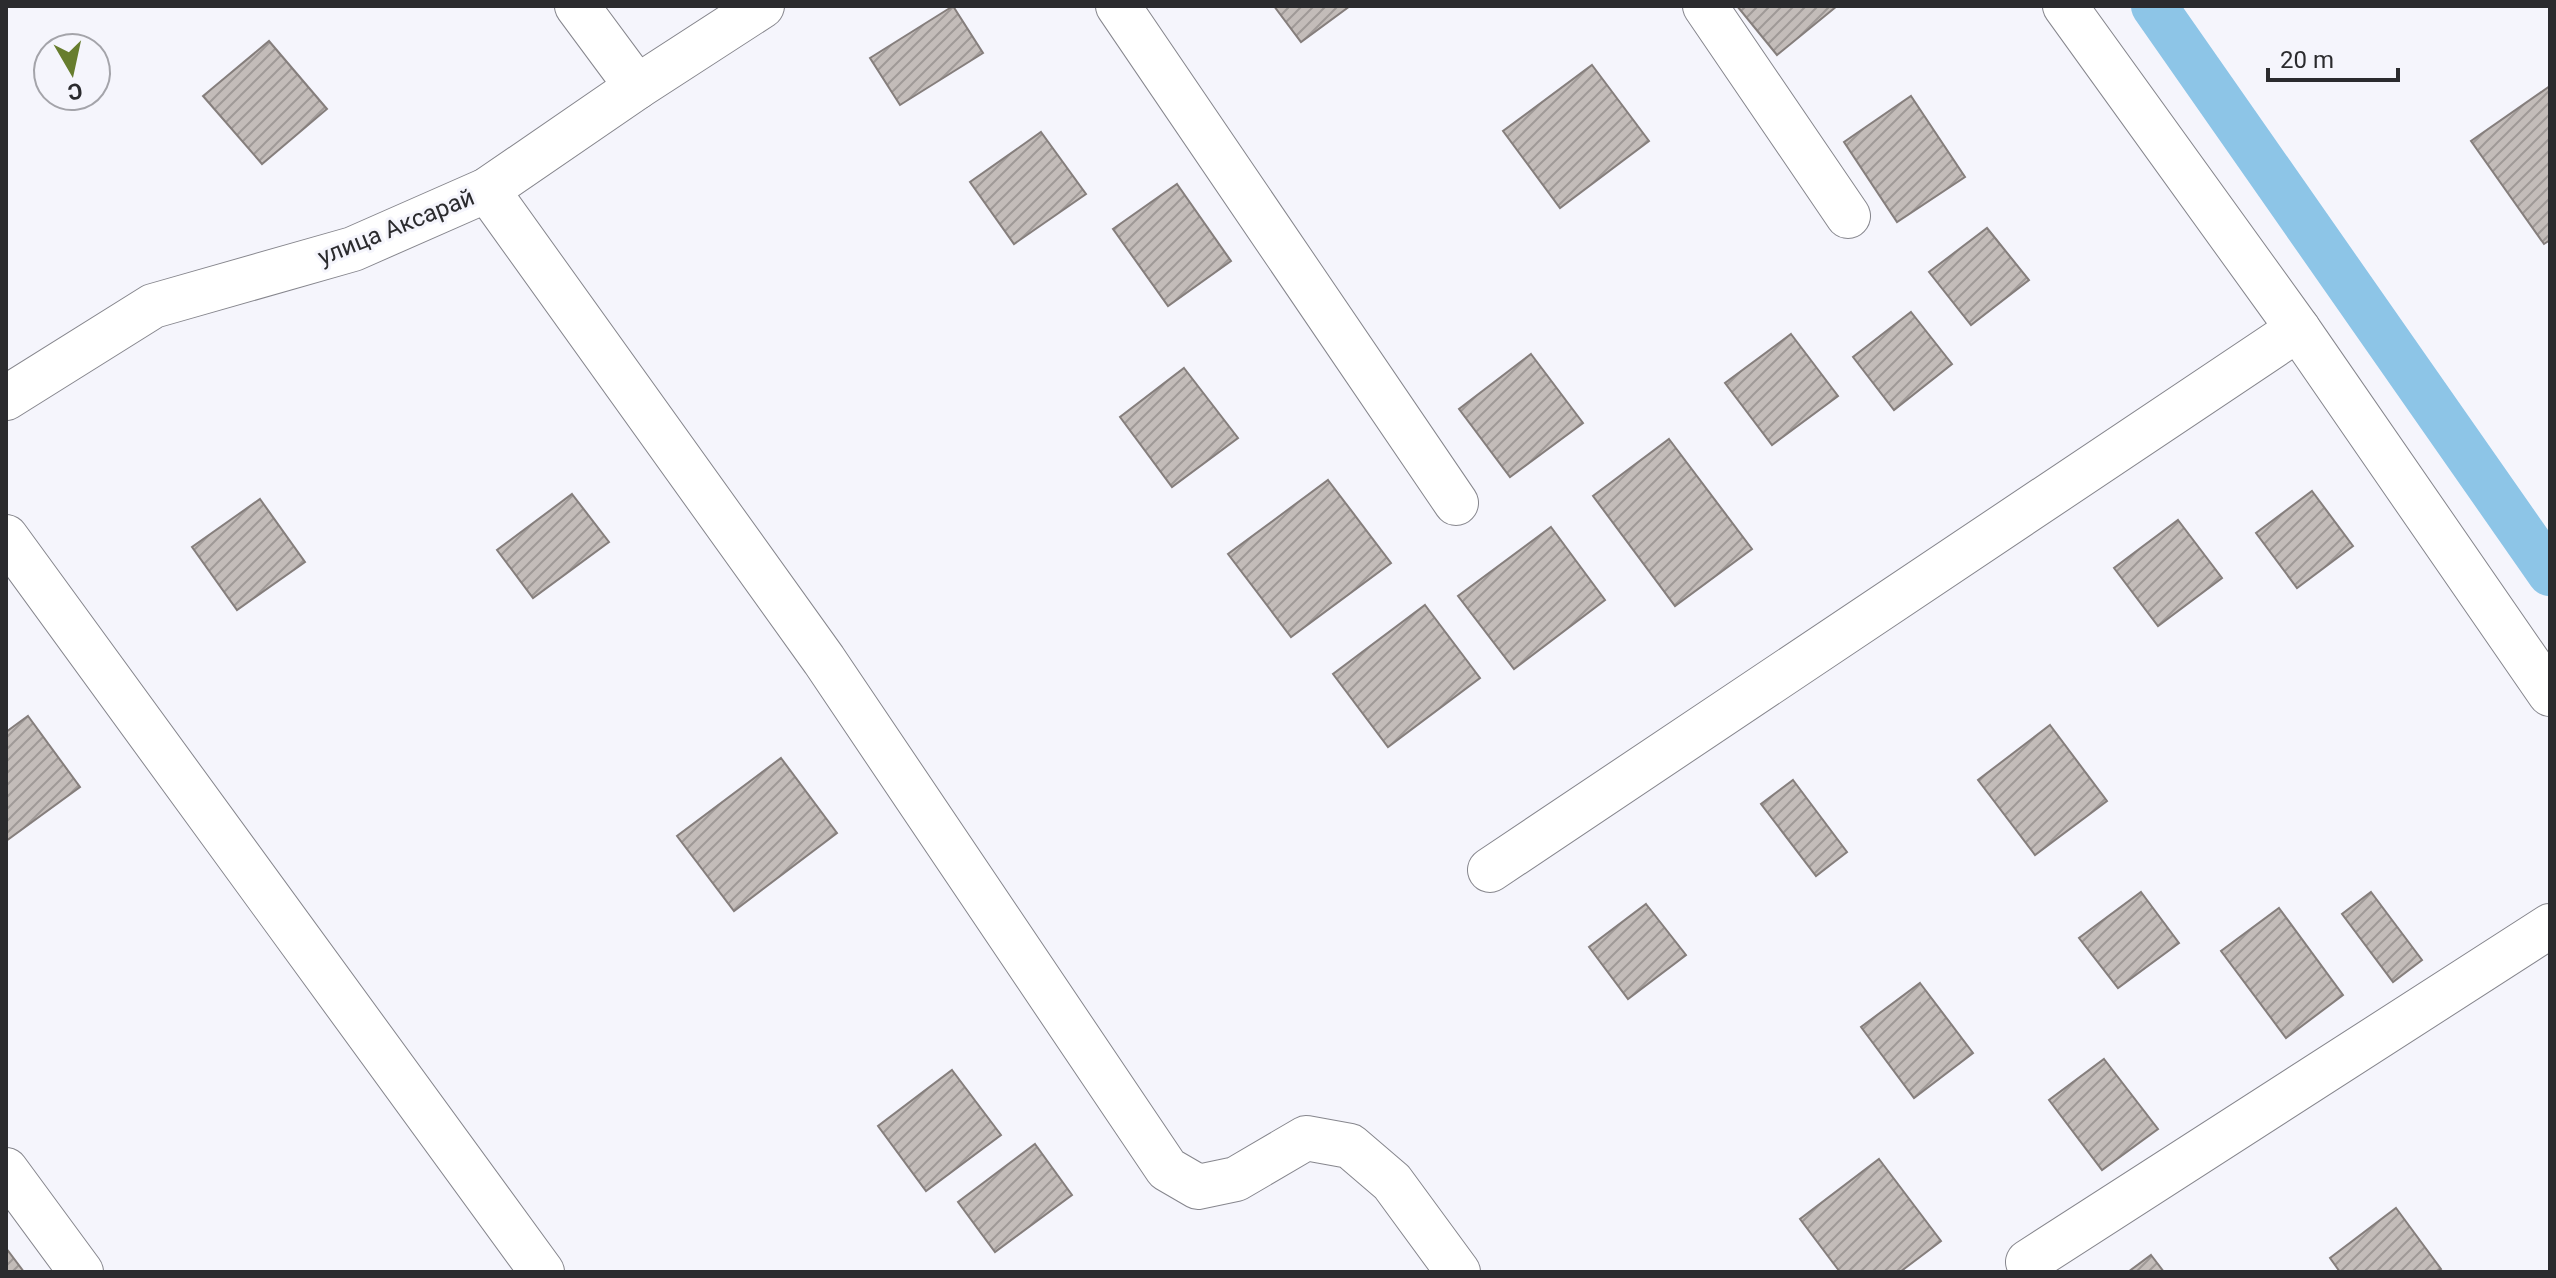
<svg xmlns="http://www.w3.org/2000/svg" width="2556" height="1278" font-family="Roboto,sans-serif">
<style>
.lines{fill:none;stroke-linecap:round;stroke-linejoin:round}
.canal{stroke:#8dc5e7;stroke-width:46}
.building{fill:url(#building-hatch);stroke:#857e7c;stroke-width:2}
.minor-casing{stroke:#86868d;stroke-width:46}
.minor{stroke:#fff;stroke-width:44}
.labels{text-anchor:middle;stroke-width:6;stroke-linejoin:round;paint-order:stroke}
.street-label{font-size:24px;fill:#2b2b2e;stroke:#f5f5fc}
</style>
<defs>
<pattern id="building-hatch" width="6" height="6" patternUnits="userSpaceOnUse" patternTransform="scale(2)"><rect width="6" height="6" fill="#c3bcb9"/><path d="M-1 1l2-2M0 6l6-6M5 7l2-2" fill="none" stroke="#9f9997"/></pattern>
</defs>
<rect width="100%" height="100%" fill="#f5f5fc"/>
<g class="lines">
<!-- canal -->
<polyline class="canal" points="2154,6 2550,573"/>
</g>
<!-- building -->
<g class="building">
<polygon points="953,6 983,53 900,105 870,58"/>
<polygon points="1274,6 1350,6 1301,42"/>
<polygon points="1737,6 1837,6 1777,55"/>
<polygon points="269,41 327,109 262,164 203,96"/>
<polygon points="1592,65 1649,141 1560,208 1503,131"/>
<polygon points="2550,86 2550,240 2544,244 2471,141"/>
<polygon points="1911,96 1965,177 1897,222 1844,142"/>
<polygon points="1041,132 1086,194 1014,244 970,182"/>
<polygon points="1177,184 1231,261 1168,306 1113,229"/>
<polygon points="1987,228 2029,280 1971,325 1929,272"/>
<polygon points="1911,312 1952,364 1894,410 1853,357"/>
<polygon points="1791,334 1838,396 1772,445 1725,383"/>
<polygon points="1531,354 1583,423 1510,477 1459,409"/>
<polygon points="1184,368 1238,438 1172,487 1120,417"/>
<polygon points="1669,439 1752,549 1675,606 1593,496"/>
<polygon points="1328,480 1391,563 1291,637 1228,554"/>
<polygon points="2312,491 2353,546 2297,588 2256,533"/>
<polygon points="572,494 609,542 533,598 497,550"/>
<polygon points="260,499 305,562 237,610 192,547"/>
<polygon points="2178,520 2222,578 2158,626 2114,568"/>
<polygon points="1551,527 1605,600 1514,669 1458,596"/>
<polygon points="1425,605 1480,678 1388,747 1333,674"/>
<polygon points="28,716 80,787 6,841 6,732"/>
<polygon points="2050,725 2107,801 2035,855 1978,780"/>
<polygon points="781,758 837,833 734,911 677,836"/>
<polygon points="1793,780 1847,852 1816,876 1761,804"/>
<polygon points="2141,892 2179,943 2118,988 2079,938"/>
<polygon points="2371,892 2422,960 2393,982 2342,914"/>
<polygon points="1646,904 1686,955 1628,999 1589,947"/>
<polygon points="2279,908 2343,995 2286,1038 2221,951"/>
<polygon points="1920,983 1973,1053 1914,1098 1861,1027"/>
<polygon points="2104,1059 2158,1129 2102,1170 2049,1100"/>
<polygon points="952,1070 1001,1135 926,1191 878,1126"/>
<polygon points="1035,1144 1072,1195 995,1252 958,1202"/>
<polygon points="1879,1159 1941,1241 1900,1272 1840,1272 1800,1219"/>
<polygon points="2396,1208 2441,1269 2437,1272 2340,1272 2330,1258"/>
<polygon points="6,1248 24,1272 6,1272"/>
<polygon points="2151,1255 2164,1272 2128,1272"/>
</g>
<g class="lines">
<defs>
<g id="minor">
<polyline points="577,6 637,87"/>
<polyline points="1118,6 1456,503"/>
<polyline points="1705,6 1848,216"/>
<polyline points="2065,6 2298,329 2550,694"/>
<polyline points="487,190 824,660 1167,1169 1198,1187 1236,1179 1306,1138 1350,1146 1392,1182 1458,1272"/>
<polyline points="6,398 153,306 353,249 487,190 637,87 762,6"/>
<polyline points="6,537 542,1272"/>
<polyline points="1490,870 2298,329"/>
<polyline points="6,1170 81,1272"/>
<polyline points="2028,1262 2550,926"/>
</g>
</defs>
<!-- minor casing -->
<use href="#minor" class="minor-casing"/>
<!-- minor -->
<use href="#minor" class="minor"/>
</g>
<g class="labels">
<!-- street labels -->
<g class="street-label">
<text transform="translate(396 227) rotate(-22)" y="8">улица Аксарай</text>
</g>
</g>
<!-- border -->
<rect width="2556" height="1278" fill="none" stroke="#2b2b2e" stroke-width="16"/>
<!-- north arrow -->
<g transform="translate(72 72) rotate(171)"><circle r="38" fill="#f5f5fc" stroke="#a4a4aa" stroke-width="2"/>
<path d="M0-6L14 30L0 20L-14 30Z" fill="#677d2e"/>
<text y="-12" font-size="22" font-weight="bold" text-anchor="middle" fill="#2b2b2e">С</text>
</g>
<!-- scale -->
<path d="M2268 68v12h130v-12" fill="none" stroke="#2b2b2e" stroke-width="4"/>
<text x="2280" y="68" font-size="24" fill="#2b2b2e" stroke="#f5f5fc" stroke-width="6" paint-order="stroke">20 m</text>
</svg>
